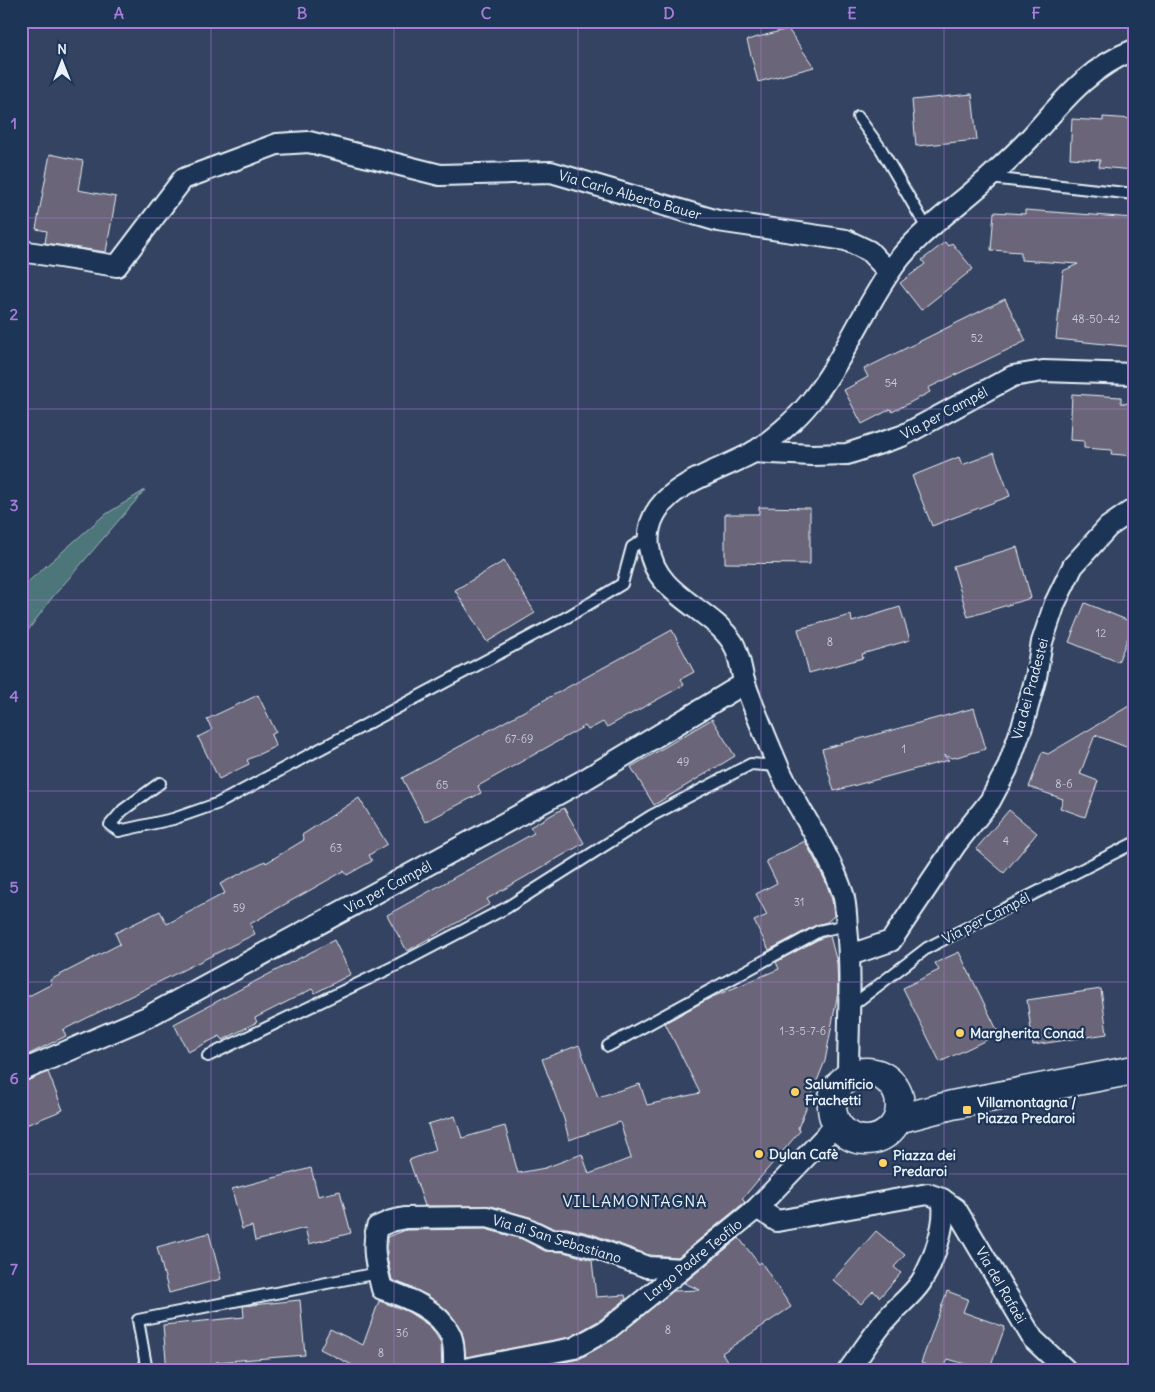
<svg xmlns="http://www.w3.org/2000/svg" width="1155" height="1392" font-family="Delius,sans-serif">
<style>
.green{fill:#4e767a;stroke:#9bb4b9}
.building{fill:#6a6578;stroke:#e8f1f8}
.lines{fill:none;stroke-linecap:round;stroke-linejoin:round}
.lane-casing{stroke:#e8f1f8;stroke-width:14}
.street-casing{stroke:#e8f1f8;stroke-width:24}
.secondary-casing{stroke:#e8f1f8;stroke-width:31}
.lane{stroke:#1d3557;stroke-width:10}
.street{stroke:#1d3557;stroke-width:20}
.secondary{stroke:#1d3557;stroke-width:28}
.grid{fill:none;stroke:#a77bd6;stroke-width:1;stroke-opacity:0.55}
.poi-dot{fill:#ffd166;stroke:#1d3557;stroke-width:2}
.labels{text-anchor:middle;stroke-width:4.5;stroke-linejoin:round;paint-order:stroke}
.number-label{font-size:11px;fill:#c8ced8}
.street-label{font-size:14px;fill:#e8f1f8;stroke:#1d3557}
.poi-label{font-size:14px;font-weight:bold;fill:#e8f1f8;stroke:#1d3557;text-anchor:start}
.quarter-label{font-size:16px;letter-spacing:1px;fill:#e8f1f8;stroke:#1d3557}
.neatline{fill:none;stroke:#a77bd6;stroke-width:2}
.grid-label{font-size:16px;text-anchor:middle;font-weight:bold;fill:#a77bd6}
</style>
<rect width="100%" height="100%" fill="#344361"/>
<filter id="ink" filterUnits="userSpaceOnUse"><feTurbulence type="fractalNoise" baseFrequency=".02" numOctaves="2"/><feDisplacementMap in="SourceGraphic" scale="10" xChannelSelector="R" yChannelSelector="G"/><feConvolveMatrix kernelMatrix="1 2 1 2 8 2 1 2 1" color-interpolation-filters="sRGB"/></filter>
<g filter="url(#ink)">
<!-- green -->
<polygon class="green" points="145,490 51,599 21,640 21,588 103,516"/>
<!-- building -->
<g class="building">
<polygon points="788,29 814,67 758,82 747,40"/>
<polygon points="972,94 977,140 916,146 912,100"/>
<polygon points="1103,117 1134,119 1134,170 1099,167 1100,160 1070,158 1072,119 1103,121"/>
<polygon points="50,154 83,161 78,190 116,197 106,252 45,243 47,231 36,229"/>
<polygon points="1025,210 1134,218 1134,347 1056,339 1063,271 1078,264 1021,260 1021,252 991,250 994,212 1025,214"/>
<polygon points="945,242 948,246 952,243 973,269 921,310 900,283 925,264 922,260"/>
<polygon points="1005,299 1026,341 928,388 930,392 892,412 891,409 862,424 844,390 868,377 864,369"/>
<polygon points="1072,394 1121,397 1121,403 1134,404 1134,456 1111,454 1112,450 1084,448 1084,441 1070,440"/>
<polygon points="994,453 1010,496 932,526 912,476 959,457 962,465"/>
<polygon points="759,507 810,508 810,564 725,563 725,514 759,514"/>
<polygon points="1017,547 1031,598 968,617 953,566"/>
<polygon points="504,561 535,613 487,642 455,590"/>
<polygon points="1085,603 1134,623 1118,662 1069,642"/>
<polygon points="900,607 910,640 862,654 863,658 809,673 798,629 851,615 852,622"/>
<polygon points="672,630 694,672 681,679 684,685 607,727 603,722 588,730 585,726 478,786 481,793 425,822 402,778"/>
<polygon points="258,695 276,732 271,735 276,746 247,760 249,764 219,779 198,737 212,730 207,719"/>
<polygon points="1134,703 1134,750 1095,735 1080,774 1098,781 1085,817 1060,808 1063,799 1029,787 1042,752 1048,754"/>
<polygon points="974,708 986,749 953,758 943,755 949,760 834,791 822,749"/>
<polygon points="712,719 735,756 654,805 631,767"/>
<polygon points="359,798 387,844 369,855 372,861 347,875 344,871 250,924 255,934 63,1030 66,1036 21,1058 21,1000 52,984 50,980 120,944 115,933 160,911 167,924 225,893 220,884 265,861 266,863 304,840 302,835"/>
<polygon points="564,808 584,843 487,899 490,904 407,951 387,915 534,833 530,827"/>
<polygon points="1009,810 1037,833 1004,873 976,849"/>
<polygon points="805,841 826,882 832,900 834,916 827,922 816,925 769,950 754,921 767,915 756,894 777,883 766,861"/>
<polygon points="830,936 837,963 838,992 825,1061 798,1128 800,1131 742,1199 745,1202 678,1257 649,1255 592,1234 567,1228 553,1228 529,1217 490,1206 425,1206 409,1160 436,1150 428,1124 455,1116 462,1138 505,1126 518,1173 545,1168 582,1154 589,1174 631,1158 620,1122 569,1140 564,1119 542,1059 579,1045 598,1097 640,1084 647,1105 700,1093 665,1023 710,998 779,969 776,962 821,938"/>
<polygon points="334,940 351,974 315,993 312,989 255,1018 257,1022 223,1040 220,1036 188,1052 174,1024"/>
<polygon points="959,952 999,1034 940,1062 903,988 939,970 935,963"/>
<polygon points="1101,989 1107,1034 1033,1045 1027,1000"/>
<polygon points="48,1072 63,1110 21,1127 21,1083"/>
<polygon points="311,1168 318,1196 340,1191 351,1233 309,1244 305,1228 255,1241 252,1226 242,1229 232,1189"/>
<polygon points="485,1229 522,1239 545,1251 563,1252 592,1260 596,1297 625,1295 626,1299 600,1320 570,1337 466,1357 462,1332 448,1311 427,1295 392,1280 387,1257 387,1237 406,1230"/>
<polygon points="876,1231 905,1255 894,1267 901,1273 880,1297 873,1291 861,1304 833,1280"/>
<polygon points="209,1233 221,1279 169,1293 157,1247"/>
<polygon points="739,1238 759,1264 761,1262 791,1307 722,1353 734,1371 518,1371 579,1359 614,1339 673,1291 700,1290 684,1283"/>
<polygon points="947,1291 968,1299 963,1312 1005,1327 989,1371 948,1359 943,1371 921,1363"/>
<polygon points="300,1300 305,1355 216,1362 217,1368 167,1371 163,1325 244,1317 243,1306"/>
<polygon points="379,1301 407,1311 431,1327 441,1343 442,1371 364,1371 320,1349 330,1329 363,1345"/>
</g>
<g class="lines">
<defs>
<g id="lane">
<polyline points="858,117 881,149 928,230"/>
<polyline points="990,178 1134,194"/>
<polyline points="160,783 123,810 110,825 119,831 173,819 219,803 569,616 622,584 632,547 648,537"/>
<polyline points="850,1007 927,948 1134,843"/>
<polyline points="608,1046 819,931 847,925"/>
<polyline points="208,1056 397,965 506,908 651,816 751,764 778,766"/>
<polyline points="147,1371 138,1320 378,1273"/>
</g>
<g id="street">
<polyline points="21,251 117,266 183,179 277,144 309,142 440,175 551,172 718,221 846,240 869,251 889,272"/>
<polyline points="753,452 812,455 847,454 902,436 1013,376 1043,371 1134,374"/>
<polyline points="850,955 891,941 956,844 990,801 1007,769 1023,724 1036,677 1042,642 1055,603 1073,566 1108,527 1134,509"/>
<polyline points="21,1071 147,1017 584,780 745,683"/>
<path d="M848 1077C848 1027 852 976 847 927 846 916 846 904 843 894 828 848 797 810 778 766 766 738 754 709 744 681 741 669 739 653 733 643 710 607 655 596 649 547 642 489 713 475 752 453 770 442 797 419 811 401 842 362 861 314 889 273 915 233 958 207 993 174 1006 162 1019 150 1031 137 1062 102 1089 67 1134 50"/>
<polyline points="757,1208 777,1221 928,1194 942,1199 956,1209 1033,1339 1065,1369"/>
<path d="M454 1370C454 1360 455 1345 451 1336 440 1310 407 1297 382 1289 377 1269 371 1248 377 1227L391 1221 405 1218 487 1217 526 1228 550 1240H564L589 1246 647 1267 682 1269"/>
<polyline points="454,1371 574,1348 607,1330 757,1208 837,1124"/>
<path d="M848 1371C860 1355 871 1338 884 1322 895 1308 911 1297 921 1282 933 1263 948 1221 942 1199"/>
</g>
<g id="secondary">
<circle cx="866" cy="1106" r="34"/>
<polyline points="898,1119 952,1105 1134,1070"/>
</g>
</defs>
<!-- lane casing -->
<use href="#lane" class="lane-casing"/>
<!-- street casing -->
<use href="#street" class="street-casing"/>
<!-- secondary casing -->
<use href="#secondary" class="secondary-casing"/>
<!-- lane -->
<use href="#lane" class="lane"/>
<!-- street -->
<use href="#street" class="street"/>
<!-- secondary -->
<use href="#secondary" class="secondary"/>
</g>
</g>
<!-- grid -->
<path class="grid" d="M211 21V1371M394 21V1371M578 21V1371M761 21V1371M944 21V1371M21 218H1134M21 409H1134M21 600H1134M21 791H1134M21 982H1134M21 1174H1134"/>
<!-- markers -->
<g class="poi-dot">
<circle cx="960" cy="1033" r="5"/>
<circle cx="795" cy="1092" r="5"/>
<rect x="962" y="1105" width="10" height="10" rx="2.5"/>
<circle cx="759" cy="1154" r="5"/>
<circle cx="883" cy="1163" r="5"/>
</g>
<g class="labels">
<!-- number labels -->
<g class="number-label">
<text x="1096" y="323">48-50-42</text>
<text x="977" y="342">52</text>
<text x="891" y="387">54</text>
<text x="1101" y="637">12</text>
<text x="830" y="646">8</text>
<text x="519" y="743">67-69</text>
<text x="904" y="753">1</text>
<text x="683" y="766">49</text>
<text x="1064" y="788">8-6</text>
<text x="442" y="789">65</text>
<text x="1006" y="845">4</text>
<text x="336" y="852">63</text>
<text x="799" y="906">31</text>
<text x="239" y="912">59</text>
<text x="803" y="1035">1-3-5-7-6</text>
<text x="668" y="1334">8</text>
<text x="402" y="1337">36</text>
<text x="381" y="1357">8</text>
</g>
<!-- street labels -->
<g class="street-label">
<text transform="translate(630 195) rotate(16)" y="5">Via Carlo Alberto Bauer</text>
<text transform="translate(944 413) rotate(-28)" y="5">Via per Campél</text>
<text transform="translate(1030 689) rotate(-75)" y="5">Via dei Pradestei</text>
<text transform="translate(388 887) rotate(-28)" y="5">Via per Campél</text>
<text transform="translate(986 918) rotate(-27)" y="5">Via per Campél</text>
<text transform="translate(557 1239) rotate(17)" y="5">Via di San Sebastiano</text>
<text transform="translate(693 1260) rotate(-39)" y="5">Largo Padre Teofilo</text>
<text transform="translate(1001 1285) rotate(60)" y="5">Via del Rafaèi</text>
</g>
<!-- poi labels -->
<g class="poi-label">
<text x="970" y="1038">Margherita Conad</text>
<text x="805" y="1089">Salumificio<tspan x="805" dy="16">Frachetti</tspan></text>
<text x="977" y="1107">Villamontagna /<tspan x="977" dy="16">Piazza Predaroi</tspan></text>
<text x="769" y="1159">Dylan Cafè</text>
<text x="893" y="1160">Piazza dei<tspan x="893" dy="16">Predaroi</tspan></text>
</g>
<!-- quarter labels -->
<g class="quarter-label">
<text x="635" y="1207">VILLAMONTAGNA</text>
</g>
</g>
<!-- margin -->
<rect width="1155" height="1392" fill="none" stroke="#1d3557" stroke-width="55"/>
<!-- north arrow -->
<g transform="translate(62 62)" stroke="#1d3557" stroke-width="4" paint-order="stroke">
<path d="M0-4L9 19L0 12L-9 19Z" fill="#e8f1f8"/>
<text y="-8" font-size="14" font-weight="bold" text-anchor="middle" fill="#e8f1f8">N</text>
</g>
<rect x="28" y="28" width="1100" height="1336" class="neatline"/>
<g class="grid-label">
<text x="119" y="19">A</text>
<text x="302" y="19">B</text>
<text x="486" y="19">C</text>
<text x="669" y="19">D</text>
<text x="852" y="19">E</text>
<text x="1036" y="19">F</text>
<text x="14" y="129">1</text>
<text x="14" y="320">2</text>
<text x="14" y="511">3</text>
<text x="14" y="702">4</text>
<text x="14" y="893">5</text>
<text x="14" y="1084">6</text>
<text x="14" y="1275">7</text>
</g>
</svg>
